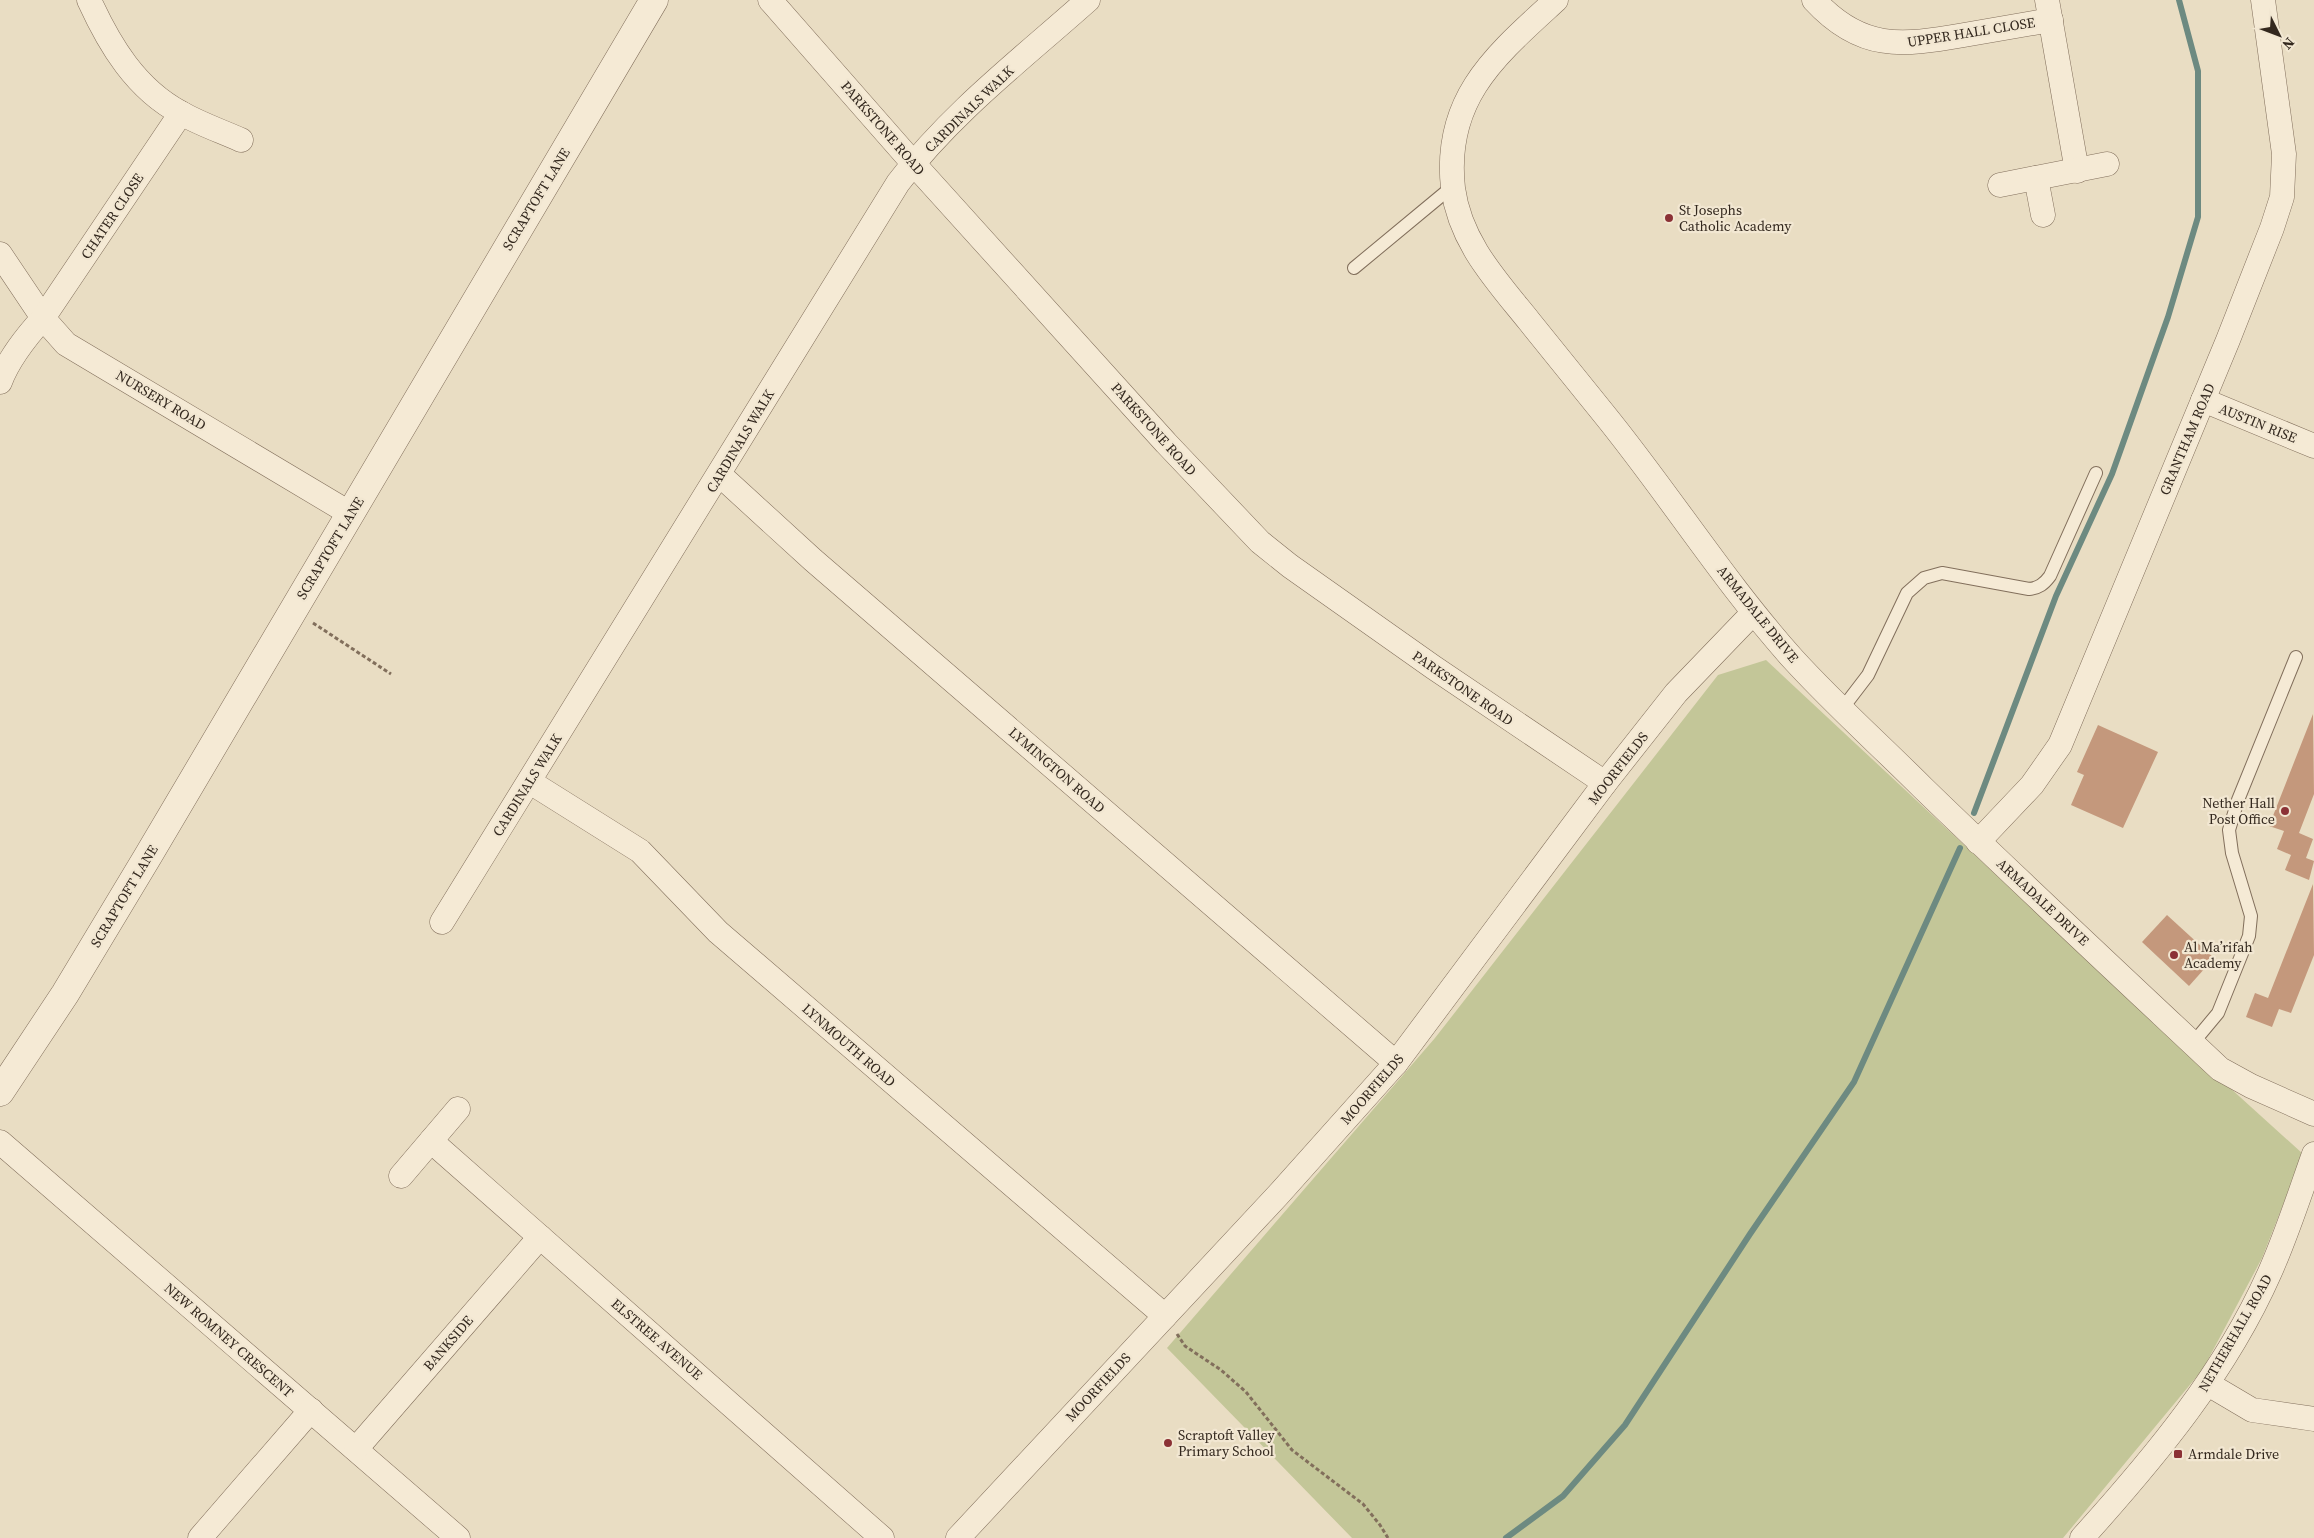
<svg xmlns="http://www.w3.org/2000/svg" width="2314" height="1538" font-family="'Source Serif 4',serif">
<style>
.green{fill:#c3c698}
.lines{fill:none;stroke-linecap:round;stroke-linejoin:round}
.stream{stroke:#6d8a81;stroke-width:6}
.building{fill:#c4987c}
.service-casing{stroke:#826f5c;stroke-width:14}
.minor-casing{stroke:#826f5c;stroke-width:25}
.tertiary-casing{stroke:#826f5c;stroke-width:29}
.path{stroke:#826f5c;stroke-width:3;stroke-dasharray:4 2.5;stroke-linecap:butt}
.service{stroke:#f5ead5;stroke-width:12}
.minor{stroke:#f5ead5;stroke-width:24}
.tertiary{stroke:#f5ead5;stroke-width:28}
.poi-dot{fill:#8b3135;stroke:#f2e7d2;stroke-width:2}
.labels{text-anchor:middle;stroke-width:4.5;stroke-linejoin:round;paint-order:stroke}
.street-label{font-size:14px;fill:#33281e;stroke:#f2e7d2}
.poi-label{font-size:14px;fill:#33281e;stroke:#f2e7d2;text-anchor:start}
</style>
<rect width="100%" height="100%" fill="#e9ddc3"/>
<!-- green -->
<polygon class="green" points="1766,660 2037,913 2303,1154 2262,1258 2203,1369 2063,1538 1352,1538 1167,1348 1435,1038 1718,675"/>
<g class="lines">
<!-- stream -->
<g class="stream">
<polyline points="1974,813 2056,596 2112,474 2168,317 2198,217 2198,71 2179,0"/>
<polyline points="1506,1538 1563,1496 1625,1425 1750,1234 1854,1082 1960,848"/>
</g>
</g>
<!-- building -->
<g class="building">
<polygon points="2313,714 2314,794 2299,833 2313,839 2306,858 2314,861 2309,880 2285,870 2291,855 2277,849 2284,831 2269,826"/>
<polygon points="2098,725 2158,752 2123,828 2071,805 2084,775 2077,772"/>
<polygon points="2313,884 2314,955 2291,1013 2279,1009 2272,1027 2246,1017 2255,993 2268,998"/>
<polygon points="2167,915 2214,958 2189,986 2142,942"/>
</g>
<g class="lines">
<defs>
<g id="service">
<polyline points="1354,268 1453,186"/>
<path d="M1842 709 1868 675 1907 593 1924 578 1942 573 2029 589C2039 588 2044 584 2050 576L2096 473"/>
<polyline points="2193,1043 2218,1013 2249,936 2251,916 2232,853 2229,830 2238,800 2296,657"/>
</g>
<g id="minor">
<path d="M89 0C110 46 136 89 181 113 200 124 221 131 241 140"/>
<polyline points="770,0 913,163 1166,443 1260,542 1290,566 1433,667 1605,783"/>
<path d="M1556 0C1496 55 1443 98 1453 188 1460 242 1496 280 1529 321 1554 352 1579 383 1604 414 1669 494 1724 582 1793 659 1834 704 1880 745 1923 788 2021 883 2121 976 2220 1069L2251 1086 2314 1114"/>
<path d="M1814 0C1861 51 1901 46 1964 35 1993 30 2022 25 2051 20"/>
<polyline points="2047,0 2077,171"/>
<polyline points="2036,178 2043,215"/>
<polyline points="2000,185 2107,164"/>
<polyline points="0,254 43,318 66,344 351,514"/>
<path d="M0 382C9 358 26 337 43 318L181 113"/>
<polyline points="2203,400 2314,446"/>
<polyline points="720,475 813,560 1396,1063"/>
<polyline points="530,782 640,851 718,932 1165,1316"/>
<polyline points="1978,842 2032,785 2060,745 2228,340 2272,228 2282,197 2284,154 2263,0"/>
<path d="M442 922 898 183C951 113 1023 58 1088 0"/>
<polyline points="431,1141 882,1538"/>
<polyline points="0,1142 458,1538"/>
<polyline points="401,1176 458,1109"/>
<polyline points="2208,1384 2252,1410 2314,1419"/>
<polyline points="356,1449 540,1237"/>
<polyline points="200,1538 311,1410"/>
<polyline points="958,1538 1278,1195 1396,1063 1605,783 1676,693 1753,613"/>
<path d="M2082 1538C2155 1457 2226 1372 2270 1272 2287 1234 2300 1193 2314 1154"/>
</g>
<polyline id="tertiary" points="0,1092 65,994 148,856 654,0"/>
</defs>
<!-- service casing -->
<use href="#service" class="service-casing"/>
<!-- minor casing -->
<use href="#minor" class="minor-casing"/>
<!-- tertiary casing -->
<use href="#tertiary" class="tertiary-casing"/>
<!-- path -->
<g class="path">
<polyline points="313,623 391,674"/>
<polyline points="1177,1334 1185,1346 1221,1370 1246,1392 1292,1450 1363,1504 1380,1525 1388,1538"/>
</g>
<!-- service -->
<use href="#service" class="service"/>
<!-- minor -->
<use href="#minor" class="minor"/>
<!-- tertiary -->
<use href="#tertiary" class="tertiary"/>
</g>
<!-- markers -->
<g class="poi-dot">
<circle cx="1669" cy="218" r="5"/>
<circle cx="2285" cy="811" r="5"/>
<circle cx="2174" cy="955" r="5"/>
<circle cx="1168" cy="1443" r="5"/>
<rect x="2173" y="1449" width="10" height="10" rx="2.5"/>
</g>
<g class="labels">
<!-- street labels -->
<g class="street-label">
<text transform="translate(1971 32) rotate(-9)" y="5">UPPER HALL CLOSE</text>
<text transform="translate(969 109) rotate(-44)" y="5">CARDINALS WALK</text>
<text transform="translate(883 128) rotate(49)" y="5">PARKSTONE ROAD</text>
<text transform="translate(536 199) rotate(-59)" y="5">SCRAPTOFT LANE</text>
<text transform="translate(112 216) rotate(-56)" y="5">CHATER CLOSE</text>
<text transform="translate(161 400) rotate(31)" y="5">NURSERY ROAD</text>
<text transform="translate(2258 423) rotate(22)" y="5">AUSTIN RISE</text>
<text transform="translate(1154 429) rotate(48)" y="5">PARKSTONE ROAD</text>
<text transform="translate(2187 439) rotate(-67)" y="5">GRANTHAM ROAD</text>
<text transform="translate(740 441) rotate(-59)" y="5">CARDINALS WALK</text>
<text transform="translate(330 548) rotate(-59)" y="5">SCRAPTOFT LANE</text>
<text transform="translate(1758 614) rotate(51)" y="5">ARMADALE DRIVE</text>
<text transform="translate(1463 688) rotate(35)" y="5">PARKSTONE ROAD</text>
<text transform="translate(1618 768) rotate(-52)" y="5">MOORFIELDS</text>
<text transform="translate(1057 770) rotate(41)" y="5">LYMINGTON ROAD</text>
<text transform="translate(527 785) rotate(-58)" y="5">CARDINALS WALK</text>
<text transform="translate(124 896) rotate(-59)" y="5">SCRAPTOFT LANE</text>
<text transform="translate(2043 902) rotate(43)" y="5">ARMADALE DRIVE</text>
<text transform="translate(849 1045) rotate(41)" y="5">LYNMOUTH ROAD</text>
<text transform="translate(1372 1089) rotate(-49)" y="5">MOORFIELDS</text>
<text transform="translate(2235 1333) rotate(-60)" y="5">NETHERHALL ROAD</text>
<text transform="translate(657 1339) rotate(41)" y="5">ELSTREE AVENUE</text>
<text transform="translate(229 1340) rotate(41)" y="5">NEW ROMNEY CRESCENT</text>
<text transform="translate(448 1343) rotate(-49)" y="5">BANKSIDE</text>
<text transform="translate(1098 1387) rotate(-47)" y="5">MOORFIELDS</text>
</g>
<!-- poi labels -->
<g class="poi-label">
<text x="1679" y="215">St Josephs<tspan x="1679" dy="16">Catholic Academy</tspan></text>
<text x="2275" y="808" text-anchor="end">Nether Hall<tspan x="2275" dy="16">Post Office</tspan></text>
<text x="2184" y="952">Al Ma’rifah<tspan x="2184" dy="16">Academy</tspan></text>
<text x="1178" y="1440">Scraptoft Valley<tspan x="1178" dy="16">Primary School</tspan></text>
<text x="2188" y="1459">Armdale Drive</text>
</g>
</g>
<!-- north arrow -->
<g transform="translate(2279 35) rotate(132)" stroke="#f2e7d2" stroke-width="4" paint-order="stroke">
<path d="M0-4L9 19L0 12L-9 19Z" fill="#33281e"/>
<text y="-8" font-size="14" font-weight="bold" text-anchor="middle" fill="#33281e">N</text>
</g>
</svg>
